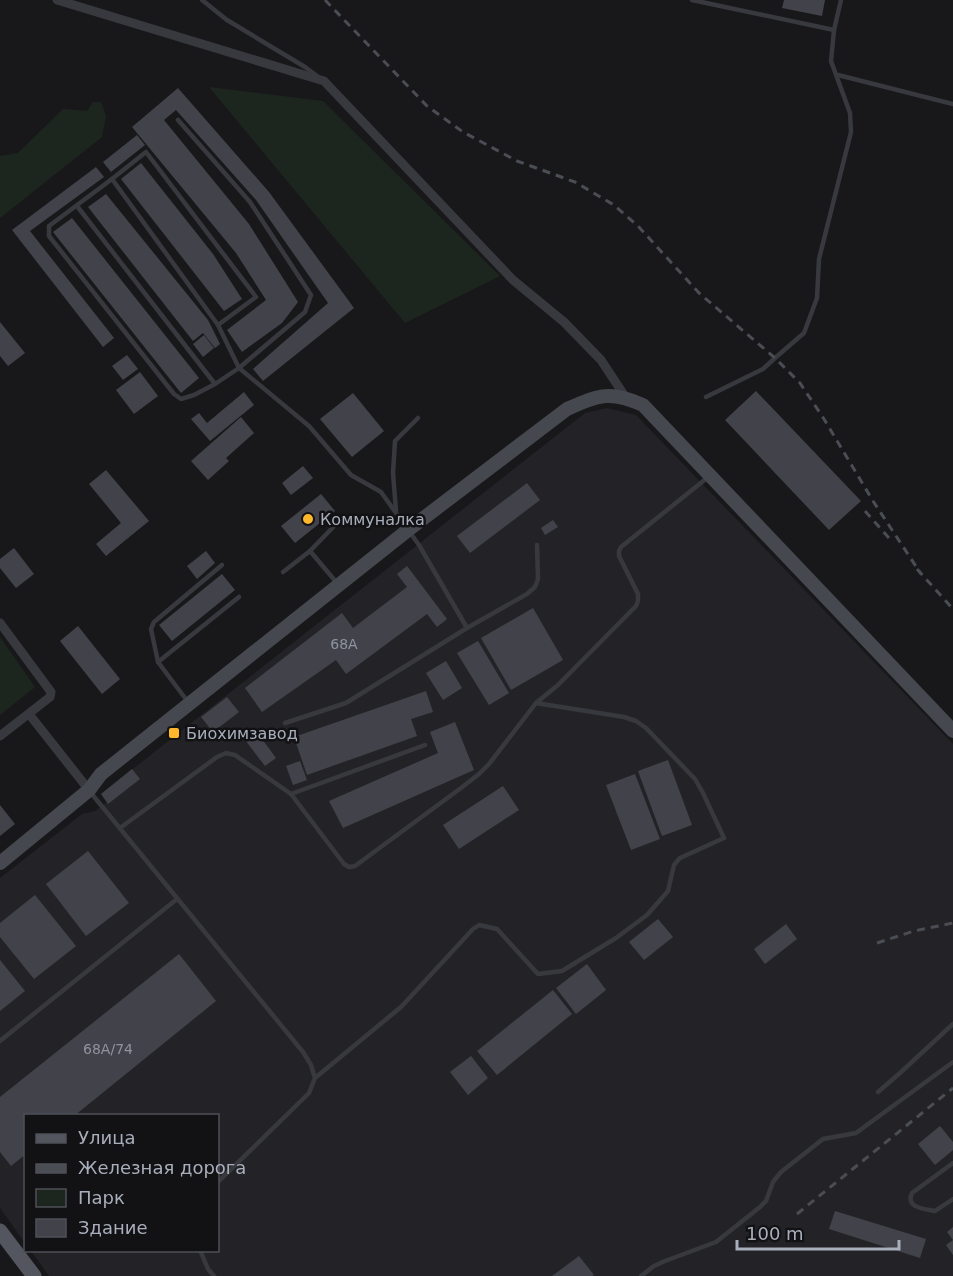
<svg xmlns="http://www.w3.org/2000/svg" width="953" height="1276" font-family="'DejaVu Sans',sans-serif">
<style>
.built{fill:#232327}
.green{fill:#1d261e}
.building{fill:#42434a}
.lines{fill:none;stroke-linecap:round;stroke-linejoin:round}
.lane{stroke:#38393f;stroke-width:4.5}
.street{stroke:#38393f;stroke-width:9}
.secondary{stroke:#464850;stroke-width:14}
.primary{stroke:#54565f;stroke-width:15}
.rail{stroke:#4b4d55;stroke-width:3;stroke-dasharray:8 6;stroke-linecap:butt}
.poi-dot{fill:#ffb72b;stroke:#121215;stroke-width:2}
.labels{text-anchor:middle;stroke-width:5;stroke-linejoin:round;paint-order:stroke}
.number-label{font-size:14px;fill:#8e939f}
.poi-label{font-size:16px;fill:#a8aebb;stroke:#121215;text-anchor:start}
</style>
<rect width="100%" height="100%" fill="#18181a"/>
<!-- built -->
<polygon class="built" points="607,408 636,415 953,744 953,1276 49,1276 31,1251 218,1250 218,1116 26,1116 25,1243 0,1208 0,878 82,814 95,811 107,802 101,794 585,413"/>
<!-- green -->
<g class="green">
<polygon points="209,87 323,101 500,276 405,323"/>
<polygon points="93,102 101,102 106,116 102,137 0,218 0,156 18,153 63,109 87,111"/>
<polygon points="0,637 35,687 0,715"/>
</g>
<!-- building -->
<g class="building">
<polygon points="784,0 825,0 822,16 782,8"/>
<polygon points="178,88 269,192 354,308 263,381 253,369 328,303 256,200 176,110 164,120 249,224 298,302 282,323 242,352 227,330 266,300 236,253 132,127"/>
<polygon points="137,135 145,145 111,172 103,162"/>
<polygon points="141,163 213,254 242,299 224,311 121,179"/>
<polygon points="96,167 104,177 30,231 114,338 103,347 12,230"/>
<polygon points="106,194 208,320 220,344 215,348 203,333 193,341 88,207"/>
<polygon points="72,218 199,378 181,393 53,232"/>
<polygon points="0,322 25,353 8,366 0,356"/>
<polygon points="204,335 214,348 203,357 193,344"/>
<polygon points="127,355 138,369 123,380 112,366"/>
<polygon points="140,372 158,396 134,414 116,390"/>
<polygon points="756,391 861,501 829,530 725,420"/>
<polygon points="244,392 254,405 210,441 191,419 199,413 207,423"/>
<polygon points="353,393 384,431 352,457 320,419"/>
<polygon points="241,417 254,433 226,458 229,461 208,480 191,461"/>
<polygon points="303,466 313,478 291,495 282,483"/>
<polygon points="106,470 149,521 106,556 96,544 121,523 89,484"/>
<polygon points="527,483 540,500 470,553 457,536"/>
<polygon points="321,494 335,511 295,543 281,526"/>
<polygon points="553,520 558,527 545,535 541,528"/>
<polygon points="14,548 34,574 16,588 0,568 0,559"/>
<polygon points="206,551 215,563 197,579 187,566"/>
<polygon points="407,566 447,619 437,627 427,614 346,674 336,660 262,712 245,688 342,613 353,628 407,587 397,574"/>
<polygon points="222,574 235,590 172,641 159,625"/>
<polygon points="533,608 563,660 511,690 481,638"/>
<polygon points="78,626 120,679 102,694 60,641"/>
<polygon points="478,641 509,693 489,705 457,653"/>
<polygon points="446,661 462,688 443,700 426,673"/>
<polygon points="426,691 433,712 411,719 417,736 307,775 294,737"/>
<polygon points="227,697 239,712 213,732 201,717"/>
<polygon points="455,722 474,770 343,828 329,801 438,753 430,732"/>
<polygon points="253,727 276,758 265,766 242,736"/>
<polygon points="668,760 692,825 662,836 638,771"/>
<polygon points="300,761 307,780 293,785 286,766"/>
<polygon points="132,769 140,779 108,804 101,794"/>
<polygon points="635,774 660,839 631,850 606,785"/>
<polygon points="503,786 519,810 459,849 443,825"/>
<polygon points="0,805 15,824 0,836"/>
<polygon points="88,851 129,903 86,936 46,884"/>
<polygon points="35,895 76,946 34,979 0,937 0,923"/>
<polygon points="658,919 673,937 644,960 629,942"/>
<polygon points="786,924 797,939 765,964 754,949"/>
<polygon points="179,954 216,1001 74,1116 26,1116 26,1154 11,1166 0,1152 0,1097"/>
<polygon points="0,960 25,991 0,1011"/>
<polygon points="587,964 606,990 576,1014 556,988"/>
<polygon points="553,990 572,1014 497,1075 477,1051"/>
<polygon points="471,1056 488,1078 468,1095 450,1072"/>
<polygon points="940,1126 953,1142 953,1150 935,1165 918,1144"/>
<polygon points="835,1211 926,1239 920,1258 829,1229"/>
<polygon points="953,1227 953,1255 946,1245 953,1240 947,1232"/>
<polygon points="579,1256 594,1275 592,1276 552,1276"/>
</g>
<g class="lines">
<!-- lane -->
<g class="lane">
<polyline points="202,0 227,20 305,67 317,76"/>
<polyline points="692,0 834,30"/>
<polyline points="838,75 953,104"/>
<polyline points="112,179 146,152 256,297 218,325 239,368 305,312 311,295 250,202 178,120"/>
<polyline points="77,206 215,384 194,395 181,399 174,394 49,236 49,226 112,179 218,325"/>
<polyline points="215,384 239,368 309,426 351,475 381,492 419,545 467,628 346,703 285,723"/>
<polyline points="706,397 763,369 775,358 804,333 817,298 819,259 851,132 850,113 831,61 834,30 841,0"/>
<polyline points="396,511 393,473 395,441 418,418"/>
<polyline points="310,551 337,583"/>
<polyline points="283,572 310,551 340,520"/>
<polyline points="467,628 527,594 535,587 538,579 537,545"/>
<polyline points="158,662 239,597"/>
<polyline points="188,702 158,662 151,629 154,622 222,565"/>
<polyline points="536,703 558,685 636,606 638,601 638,594 619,556 619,551 621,547 707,478"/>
<polyline points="91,793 303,1052 311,1065 315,1078 309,1093 218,1182"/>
<polyline points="291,794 425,745"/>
<polyline points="120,828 217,757 226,753 235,755 291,794 344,864 349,867 355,866 461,788 479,774 489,764 536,703 624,717 636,721 646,728 695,779 703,793 724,838 680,858 674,865 668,891 647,915 616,938 562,971 538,974 497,929 479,925 473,929 401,1007 315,1078"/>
<polyline points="0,1041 177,899"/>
<polyline points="878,1092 900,1073 953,1024"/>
<path d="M953 1163 912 1193C905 1208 925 1209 935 1211L953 1199"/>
<polyline points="200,1250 208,1269 214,1276"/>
<polyline points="641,1276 654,1266 665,1261 716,1242 760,1207 766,1201 773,1182 781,1172 823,1139 856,1133 953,1062"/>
</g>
<!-- street -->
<g class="street">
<polyline points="57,0 324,81 513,280 564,322 601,360 626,398"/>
<polyline points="0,623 51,692 50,697 0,736"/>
<polyline points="29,714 89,790"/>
</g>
<!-- secondary -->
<path class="secondary" d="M0 863 89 790 101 774 408 530 567 409C599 395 610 390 643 405L953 731"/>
<!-- primary -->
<polyline class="primary" points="0,1231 34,1276"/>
<!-- rail -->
<g class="rail">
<polyline points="325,0 427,106 463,132 517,161 575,182 614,205 638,226 699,293 775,358 800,383 824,419 873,501 921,574"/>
<polyline points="865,511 889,538"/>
<polyline points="917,569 953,609"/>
<polyline points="877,943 914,931 953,923"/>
<polyline points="797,1214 953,1088"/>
</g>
</g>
<!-- markers -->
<g class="poi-dot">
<circle cx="308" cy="519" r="6"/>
<rect x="168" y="727" width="12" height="12" rx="3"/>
</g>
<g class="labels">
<!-- number labels -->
<g class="number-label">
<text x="344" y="649">68А</text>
<text x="108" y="1054">68А/74</text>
</g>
<!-- poi labels -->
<g class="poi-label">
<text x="320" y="525">Коммуналка</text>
<text x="186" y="739">Биохимзавод</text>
</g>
</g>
<!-- legend -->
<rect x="24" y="1114" width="195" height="138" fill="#121215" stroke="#4e5057" stroke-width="1.5"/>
<rect x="36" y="1134" width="30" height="9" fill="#54565f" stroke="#4e5057" stroke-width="1.5"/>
<text x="78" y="1144" font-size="18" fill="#a8aebb">Улица</text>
<rect x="36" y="1164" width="30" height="9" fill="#4b4d55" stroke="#4e5057" stroke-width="1.5"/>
<text x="78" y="1174" font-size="18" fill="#a8aebb">Железная дорога</text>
<rect x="36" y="1189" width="30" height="18" fill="#1d261e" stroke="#4e5057" stroke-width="1.5"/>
<text x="78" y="1204" font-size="18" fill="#a8aebb">Парк</text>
<rect x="36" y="1219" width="30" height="18" fill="#42434a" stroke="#4e5057" stroke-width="1.5"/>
<text x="78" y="1234" font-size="18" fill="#a8aebb">Здание</text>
<!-- scale -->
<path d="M737 1240v9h162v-9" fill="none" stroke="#a8aebb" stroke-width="3"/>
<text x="746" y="1240" font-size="18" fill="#a8aebb" stroke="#121215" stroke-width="4.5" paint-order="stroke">100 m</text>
</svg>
